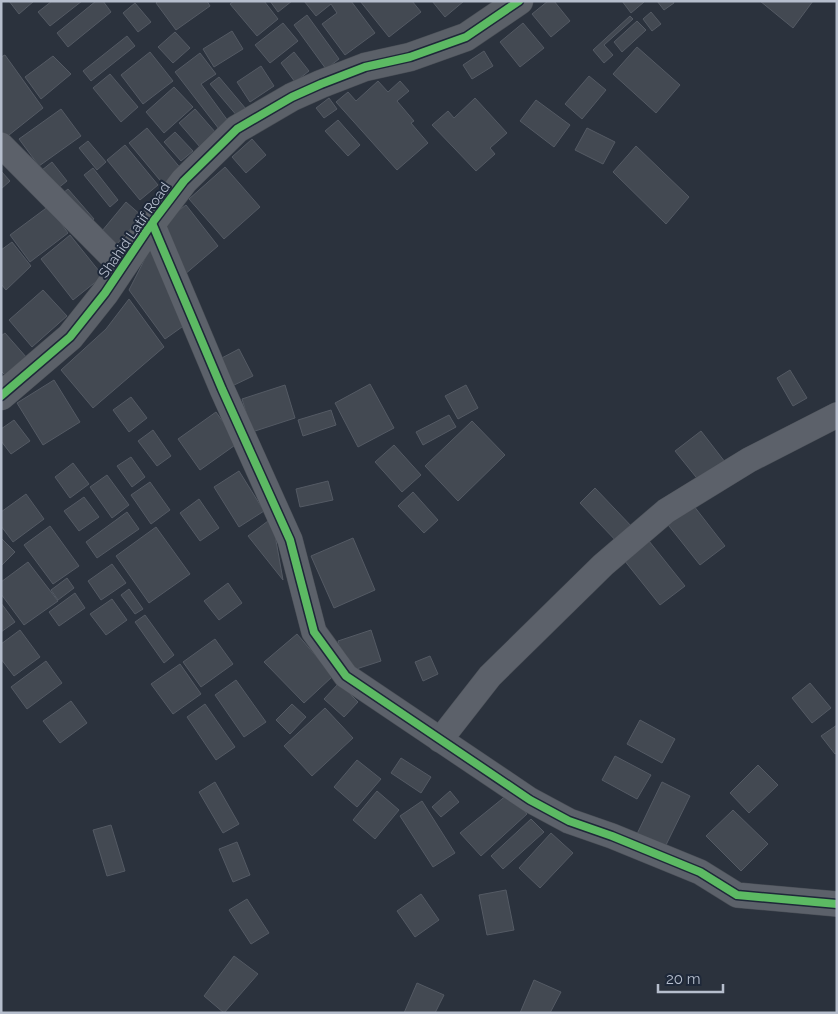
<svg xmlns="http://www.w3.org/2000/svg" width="838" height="1014" font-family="Raleway,sans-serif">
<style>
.building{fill:#434952;stroke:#545a64}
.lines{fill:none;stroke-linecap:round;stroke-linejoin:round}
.street-casing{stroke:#484d55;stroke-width:26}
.secondary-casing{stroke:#484d55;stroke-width:29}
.street{stroke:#5c616a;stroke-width:25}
.secondary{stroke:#5b6068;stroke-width:28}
.cycleway-casing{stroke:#1e2839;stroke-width:11}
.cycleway{stroke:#5cba63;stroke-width:8}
.labels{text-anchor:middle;stroke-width:4;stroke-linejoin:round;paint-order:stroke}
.street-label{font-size:14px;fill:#b6becd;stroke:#1e2839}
</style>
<rect width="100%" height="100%" fill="#2b323d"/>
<!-- building -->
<g class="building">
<polygon points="9,1 34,1 19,14"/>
<polygon points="52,1 82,1 50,26 38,12"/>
<polygon points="96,1 103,1 111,12 68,47 57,33"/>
<polygon points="158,1 207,1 210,6 176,30 156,3"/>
<polygon points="234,1 264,1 278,19 257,36 230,4"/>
<polygon points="270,1 292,1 278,12"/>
<polygon points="304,1 351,1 375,33 345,55 322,24 337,13 331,4 316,16"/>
<polygon points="360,1 412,1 421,12 389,37"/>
<polygon points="432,1 464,1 445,17"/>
<polygon points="548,1 554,1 570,21 551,37 532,14"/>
<polygon points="622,1 644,1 644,2 631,13"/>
<polygon points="657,1 673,1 674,3 664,10"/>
<polygon points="760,1 813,1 793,28"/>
<polygon points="135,3 151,22 138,32 123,13"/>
<polygon points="651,12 661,24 652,31 643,19"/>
<polygon points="307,15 339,59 326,69 294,25"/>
<polygon points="630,16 633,19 604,45 613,55 604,63 593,50"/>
<polygon points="637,21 646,30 622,52 614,42"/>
<polygon points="283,23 298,41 270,63 255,45"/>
<polygon points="523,23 544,48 520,67 500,42"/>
<polygon points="232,31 243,49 214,67 203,49"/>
<polygon points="175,32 190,48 173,63 158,47"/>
<polygon points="127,36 135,46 91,81 83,71"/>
<polygon points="637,47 680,85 656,113 613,74"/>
<polygon points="484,51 493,66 472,79 463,65"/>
<polygon points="150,52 173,81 143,104 121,75"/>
<polygon points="294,52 309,71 295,82 281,63"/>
<polygon points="200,53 216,74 201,84 228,121 219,129 175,72"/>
<polygon points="5,55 43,108 4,139 1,135 1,57"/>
<polygon points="53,56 71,74 41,99 25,77"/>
<polygon points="261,66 274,86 250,102 237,82"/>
<polygon points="110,74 138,107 121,122 93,88"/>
<polygon points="589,76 606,90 582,119 565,104"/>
<polygon points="219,77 246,109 238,117 210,84"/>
<polygon points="378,81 388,92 400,81 409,91 397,101 414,121 411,123 428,143 397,170 336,102 348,92 356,101"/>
<polygon points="174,87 193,107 164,133 146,112"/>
<polygon points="329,98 337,109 324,118 316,108"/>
<polygon points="475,98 507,133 490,148 495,154 476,171 432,125 448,111 454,118"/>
<polygon points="536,100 570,125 554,147 520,121"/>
<polygon points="61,109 81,136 39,166 19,139"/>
<polygon points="195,109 216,133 200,147 179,123"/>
<polygon points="338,120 360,145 348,156 325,131"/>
<polygon points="147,128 182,170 164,185 129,143"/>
<polygon points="587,128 615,142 603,164 575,150"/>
<polygon points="175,132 193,151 181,161 164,142"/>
<polygon points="252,139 266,155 246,173 232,157"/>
<polygon points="88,141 106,162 97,170 79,148"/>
<polygon points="125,145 158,185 140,200 107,160"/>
<polygon points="636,146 689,197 666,224 613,172"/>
<polygon points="52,162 67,181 52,193 37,174"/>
<polygon points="225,167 260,207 224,239 189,199"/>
<polygon points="93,168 118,200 110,207 84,175"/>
<polygon points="1,171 10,181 1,189"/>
<polygon points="68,189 94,219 84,228 58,197"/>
<polygon points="126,202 142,216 117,244 102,231"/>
<polygon points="186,205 218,246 184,275 161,224"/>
<polygon points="49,206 68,233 30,262 10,235"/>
<polygon points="70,235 103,276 73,300 41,259"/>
<polygon points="155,239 189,322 165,339 129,290"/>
<polygon points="12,242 31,266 6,290 1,284 1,250"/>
<polygon points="43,290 67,316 32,347 9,320"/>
<polygon points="129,299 164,347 93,408 61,370 106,329"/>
<polygon points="5,333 27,358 6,376 1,371 1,336"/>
<polygon points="239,349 253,376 230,387 216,361"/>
<polygon points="790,370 807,398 793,406 777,378"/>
<polygon points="54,380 80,422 43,445 17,403"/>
<polygon points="370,384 394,428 358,447 335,403"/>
<polygon points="285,385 295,418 252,432 242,399"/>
<polygon points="466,385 478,408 458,419 445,396"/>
<polygon points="131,397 147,418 129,432 113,410"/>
<polygon points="331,410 336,425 303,436 298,420"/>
<polygon points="216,412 238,443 200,470 178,439"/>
<polygon points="449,415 456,427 423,445 416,432"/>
<polygon points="14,420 30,441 11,454 1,441 1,429"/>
<polygon points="472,421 505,455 458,501 425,466"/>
<polygon points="153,430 171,456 157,466 138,441"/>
<polygon points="701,431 725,462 700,482 675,451"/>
<polygon points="394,445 421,475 402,492 375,462"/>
<polygon points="131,457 145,477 132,487 117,466"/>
<polygon points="73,463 89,484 70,498 55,477"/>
<polygon points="239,471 264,511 239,527 214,487"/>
<polygon points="107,475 129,505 112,518 90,487"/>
<polygon points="328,481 333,500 300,507 296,489"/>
<polygon points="150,482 170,510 151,524 131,495"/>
<polygon points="595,488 634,529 619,544 580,503"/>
<polygon points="413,492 438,520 424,533 398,506"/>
<polygon points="26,494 44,519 13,542 1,526 1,512"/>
<polygon points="84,497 99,517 79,531 64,511"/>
<polygon points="199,499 219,528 200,541 180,513"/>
<polygon points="690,501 725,546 700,565 665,521"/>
<polygon points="127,512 139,529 97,558 86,542"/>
<polygon points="272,518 283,580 248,536"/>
<polygon points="50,526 79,566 53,584 24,545"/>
<polygon points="156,527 190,574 149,603 116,556"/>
<polygon points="1,538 15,552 1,566"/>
<polygon points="353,538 375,590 334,608 311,556"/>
<polygon points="649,541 685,586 660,605 624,560"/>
<polygon points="28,562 58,601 24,625 1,594 1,582"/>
<polygon points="112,564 126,583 101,600 88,581"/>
<polygon points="67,578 74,588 58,600 51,590"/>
<polygon points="228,583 242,603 219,620 204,601"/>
<polygon points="129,589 143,609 135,614 121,595"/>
<polygon points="75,593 85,608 59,626 49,612"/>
<polygon points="112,599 127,620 106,635 90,614"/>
<polygon points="1,603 15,622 1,632"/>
<polygon points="145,615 174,655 164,663 135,622"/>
<polygon points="20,630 40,657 14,676 1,659 1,644"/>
<polygon points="371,630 381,661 347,672 338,641"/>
<polygon points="297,634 333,676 304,703 264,662"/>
<polygon points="215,639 233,664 201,687 183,662"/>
<polygon points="430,656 438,674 423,681 415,662"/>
<polygon points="46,661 62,683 27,709 11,687"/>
<polygon points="180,664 201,694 173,714 151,684"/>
<polygon points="236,680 266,722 244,737 215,695"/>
<polygon points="339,683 358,702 344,717 324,699"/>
<polygon points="810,683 831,708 812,723 792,698"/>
<polygon points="71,701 87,723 60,743 43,721"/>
<polygon points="205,704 235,747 216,760 187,717"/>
<polygon points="292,704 306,717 290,734 276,720"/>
<polygon points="325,708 353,738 312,776 284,746"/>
<polygon points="640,720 675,739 662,763 627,744"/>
<polygon points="837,725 837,753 835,754 821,736"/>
<polygon points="615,756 651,775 637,799 602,780"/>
<polygon points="401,758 431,777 421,793 391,773"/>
<polygon points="357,760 381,779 357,807 334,787"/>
<polygon points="758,765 778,785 749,813 730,793"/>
<polygon points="215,782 239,824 223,833 199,792"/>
<polygon points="662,782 690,796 665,847 637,834"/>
<polygon points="377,791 399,810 375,839 353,820"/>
<polygon points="450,791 459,802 441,817 432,807"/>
<polygon points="507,795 527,814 481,856 460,833"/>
<polygon points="422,801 455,853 433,867 400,816"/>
<polygon points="733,810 768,844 741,871 706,836"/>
<polygon points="531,819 544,832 503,869 491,856"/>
<polygon points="111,825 125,871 107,876 93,830"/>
<polygon points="551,833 573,853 540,888 519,868"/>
<polygon points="237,842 250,875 233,882 219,849"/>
<polygon points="506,890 514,930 487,935 479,895"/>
<polygon points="421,894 439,920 415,937 397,911"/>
<polygon points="247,899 269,933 251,944 229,910"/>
<polygon points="234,956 258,974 224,1013 204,996"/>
<polygon points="534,980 561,992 550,1013 520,1013"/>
<polygon points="417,983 444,995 435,1013 404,1013"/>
</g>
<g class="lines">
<defs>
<g id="street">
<polyline points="1,145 122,267"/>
<polyline points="152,223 222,389 290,540 314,632 346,676 530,800 569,821 612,836 700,872 737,895 837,904"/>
<polyline points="440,740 490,676 603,565 666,511 749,460 837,415"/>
</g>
<polyline id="secondary" points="1,396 70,337 105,293 152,223 184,181 237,129 292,97 321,84 365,67 410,57 466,37 519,1"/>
</defs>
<!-- street casing -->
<use href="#street" class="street-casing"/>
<!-- secondary casing -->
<use href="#secondary" class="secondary-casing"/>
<!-- street -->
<use href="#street" class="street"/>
<!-- secondary -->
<use href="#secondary" class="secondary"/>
<defs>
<g id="cycleway">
<polyline points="152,223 222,389 290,540 314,632 346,676 530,800 569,821 612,836 700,872 737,895 837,904"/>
<polyline points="1,396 70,337 105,293 152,223 184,181 237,129 292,97 321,84 365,67 410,57 466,37 519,1"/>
</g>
</defs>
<!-- cycleway casing -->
<use href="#cycleway" class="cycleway-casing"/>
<!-- cycleway -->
<use href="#cycleway" class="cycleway"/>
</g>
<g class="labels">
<!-- street labels -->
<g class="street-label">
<text transform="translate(134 230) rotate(-55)" y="5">Shahid Latif Road</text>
</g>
</g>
<!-- border -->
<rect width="838" height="1014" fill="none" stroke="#b6becd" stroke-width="5"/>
<!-- scale -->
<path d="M658 984v8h65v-8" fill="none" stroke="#b6becd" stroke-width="2.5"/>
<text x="666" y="984" font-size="15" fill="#b6becd" stroke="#1e2839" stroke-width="4" paint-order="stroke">20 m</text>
</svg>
